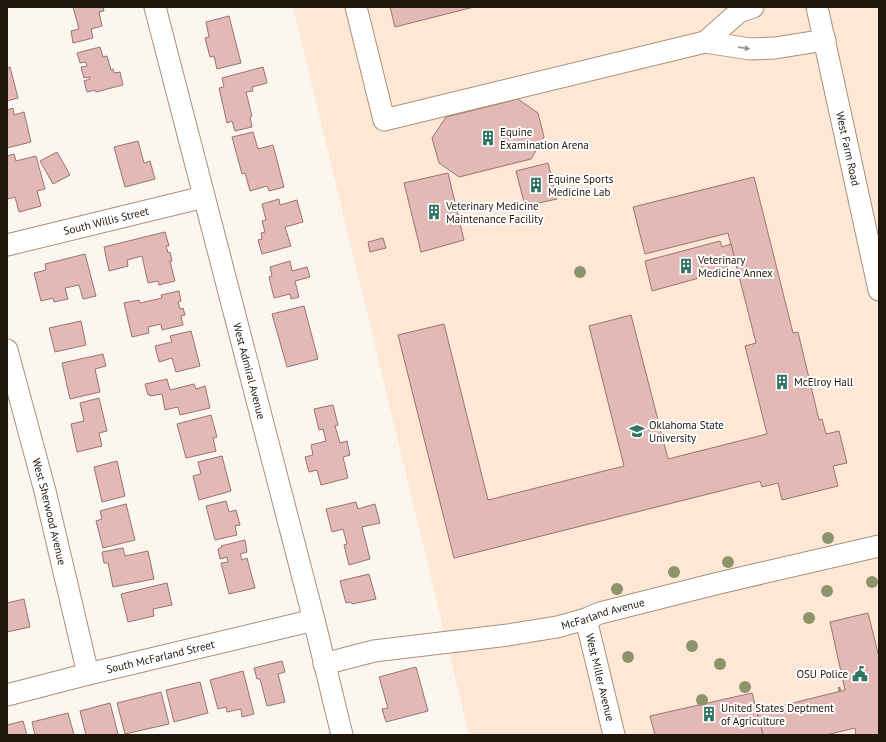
<svg xmlns="http://www.w3.org/2000/svg" width="886" height="742" font-family="'PT Sans',sans-serif">
<style>
.built{fill:#fee8d5}
.building{fill:#e3b9b5;stroke:#9a7370}
.lines{fill:none;stroke-linecap:round;stroke-linejoin:round}
.minor-casing{stroke:#ac9077;stroke-width:23}
.path{stroke:#8c847d;stroke-width:2.5;stroke-dasharray:4 2;stroke-linecap:butt}
.minor{stroke:#fff;stroke-width:21}
.tree{fill:#8c946c}
.oneway{fill:#9a9691}
.labels{text-anchor:middle;stroke-width:4;stroke-linejoin:round;paint-order:stroke}
.poi-label{font-size:11px;fill:#1f150b;stroke:#fff;text-anchor:start}
.street-label{font-size:11px;fill:#1f150b;stroke:#fff}
</style>
<rect width="100%" height="100%" fill="#fcf6f1"/>
<!-- built -->
<polygon class="built" points="293,7 879,7 879,735 469,735"/>
<!-- building -->
<g class="building">
<polygon points="73,7 103,7 104,11 99,12 102,26 91,29 93,38 73,43 71,31 79,29"/>
<polygon points="390,7 474,7 395,27"/>
<polygon points="229,16 241,63 217,69 214,56 210,57 205,38 209,37 206,22"/>
<polygon points="100,47 103,57 107,56 111,70 113,69 114,73 120,72 123,85 96,92 95,90 87,92 84,81 90,79 90,77 84,78 81,67 87,66 86,62 80,63 77,53"/>
<polygon points="10,67 18,98 7,101 7,68"/>
<polygon points="263,67 267,83 252,87 253,91 246,92 252,116 250,117 252,127 235,131 232,121 227,123 219,88 224,87 222,78"/>
<polygon points="518,99 538,113 544,137 531,159 459,177 439,163 432,138 446,117"/>
<polygon points="13,108 14,115 24,112 31,142 7,148 7,110"/>
<polygon points="253,132 258,149 273,145 284,187 269,191 267,186 250,191 245,173 242,174 232,137"/>
<polygon points="138,141 144,163 150,161 155,179 125,187 114,147"/>
<polygon points="57,152 70,175 53,184 40,161"/>
<polygon points="14,154 16,161 36,156 45,189 37,191 41,206 19,212 15,197 8,199 7,195 7,156"/>
<polygon points="548,163 557,199 525,206 516,171"/>
<polygon points="448,173 464,240 421,252 404,183"/>
<polygon points="754,177 793,333 798,332 819,420 822,419 826,434 839,431 847,463 833,466 838,486 782,500 778,483 762,487 760,481 454,558 398,335 444,324 488,500 624,466 589,326 631,315 668,459 767,434 745,346 756,343 728,233 645,254 633,207"/>
<polygon points="279,199 280,205 297,200 303,222 285,227 291,246 262,254 258,240 262,239 261,233 265,232 262,221 266,220 262,204"/>
<polygon points="165,232 169,246 166,246 168,253 170,252 172,261 170,261 175,281 159,285 158,281 148,283 142,256 127,260 128,266 109,271 104,247"/>
<polygon points="383,238 386,248 370,252 368,242"/>
<polygon points="720,241 722,247 731,244 735,259 726,262 728,270 652,291 645,261"/>
<polygon points="85,254 96,296 83,299 79,285 65,288 68,299 54,302 53,298 41,301 34,273 46,270 45,264"/>
<polygon points="290,261 292,271 307,267 310,277 295,281 299,297 291,299 290,294 274,298 269,277 272,276 270,267"/>
<polygon points="179,291 181,301 178,302 180,309 183,308 185,315 181,316 183,325 162,330 161,324 148,327 149,333 132,337 124,303 139,300 140,303 162,298 161,295"/>
<polygon points="304,306 318,359 287,367 272,314"/>
<polygon points="81,321 86,345 55,352 49,328"/>
<polygon points="191,331 200,366 176,372 172,358 159,362 155,346 172,342 170,336"/>
<polygon points="103,354 106,366 95,369 100,392 70,399 62,363"/>
<polygon points="167,379 170,390 194,384 196,389 205,386 210,408 180,415 178,407 165,410 162,394 150,396 150,394 148,395 145,384"/>
<polygon points="99,398 107,431 99,433 102,446 77,452 71,424 84,421 80,403"/>
<polygon points="333,405 338,425 335,426 340,443 347,441 350,455 343,457 348,478 321,485 317,470 309,472 305,457 313,455 311,445 326,441 323,429 319,430 314,409"/>
<polygon points="211,415 217,437 213,438 216,451 186,458 177,424"/>
<polygon points="222,456 231,491 199,500 193,476 201,474 198,462"/>
<polygon points="117,461 125,496 102,502 94,467"/>
<polygon points="226,501 229,512 236,510 240,525 235,526 237,535 215,540 206,506"/>
<polygon points="356,502 358,509 375,504 380,523 362,527 370,559 349,565 344,545 347,544 343,529 332,532 326,509"/>
<polygon points="126,504 135,540 103,548 96,521 102,519 100,511"/>
<polygon points="245,540 247,552 240,554 242,560 247,558 255,588 229,594 221,563 228,562 227,557 220,559 218,549 222,547 221,546"/>
<polygon points="123,548 125,556 148,551 154,579 113,587 108,563 104,563 102,552"/>
<polygon points="369,574 376,599 352,604 351,602 346,603 340,581"/>
<polygon points="167,583 172,605 153,609 154,616 128,622 121,594"/>
<polygon points="24,599 30,627 7,632 7,603"/>
<polygon points="868,613 879,657 879,735 856,735 855,728 826,735 763,735 757,712 845,690 830,622"/>
<polygon points="282,661 285,672 278,674 285,702 267,706 260,679 257,679 254,668"/>
<polygon points="416,667 428,711 386,722 382,709 388,708 379,677"/>
<polygon points="243,671 254,714 242,717 241,709 227,712 226,707 218,709 210,680"/>
<polygon points="200,682 208,713 174,722 166,690"/>
<polygon points="161,692 169,724 125,734 117,703"/>
<polygon points="752,693 763,735 655,735 650,716"/>
<polygon points="110,703 118,734 112,735 86,735 80,711"/>
<polygon points="68,713 74,735 35,735 32,722"/>
<polygon points="23,721 27,735 7,735 7,725"/>
</g>
<g class="lines">
<defs>
<g id="minor">
<path id="s1" d="M155 7 314 620 342 735"/>
<polyline points="356,7 384,120 705,42 750,49 775,48 825,40"/>
<path id="s2" d="M817 7 879 290"/>
<polyline points="705,42 739,12 753,7"/>
<path id="s3" d="M7 245 204 197"/>
<path id="s4" d="M7 350 45 491 88 674"/>
<path id="s5" d="M586 619 614 735"/>
<path id="s6" d="M324 664 374 651 508 635 557 627 586 619 600 613 719 583 879 546"/>
<path id="s7" d="M7 695 88 674 314 620"/>
</g>
</defs>
<!-- minor casing -->
<use href="#minor" class="minor-casing"/>
<!-- path -->
<polyline class="path" points="839,687 840,691"/>
<!-- minor -->
<use href="#minor" class="minor"/>
</g>
<!-- trees -->
<g class="tree">
<circle cx="580" cy="272" r="6"/>
<circle cx="828" cy="538" r="6"/>
<circle cx="728" cy="562" r="6"/>
<circle cx="674" cy="572" r="6"/>
<circle cx="872" cy="582" r="6"/>
<circle cx="617" cy="589" r="6"/>
<circle cx="827" cy="591" r="6"/>
<circle cx="809" cy="618" r="6"/>
<circle cx="692" cy="646" r="6"/>
<circle cx="628" cy="657" r="6"/>
<circle cx="720" cy="664" r="6"/>
<circle cx="745" cy="687" r="6"/>
<circle cx="702" cy="700" r="6"/>
</g>
<!-- one-way arrows -->
<defs><path id="oneway-solid" d="M-6-.8H1V-3.2L6.5 0L1 3.2V.8H-6Z"/></defs>
<use class="oneway" href="#oneway-solid" transform="translate(744 48) rotate(8)"/>
<!-- icons -->
<defs>
<symbol id="building-bare" viewBox="-9 -9 18 18"><path d="M-4-6H4V6H1V3H-1V6H-4ZM-2.5-4.3h1.7v1.8h-1.7ZM.8-4.3h1.7v1.8H.8ZM-2.5-1h1.7V.8h-1.7ZM.8-1h1.7V.8H.8Z" fill="#317567" stroke="#fff" stroke-width="2.5" paint-order="stroke"/></symbol>
<symbol id="university-bare" viewBox="-9 -9 18 18"><path d="M0-5L7-2L0 1L-7-2ZM-4 1L0 2.5L4 1V4Q0 6-4 4Z" fill="#317567" stroke="#fff" stroke-width="2.5" paint-order="stroke"/></symbol>
<symbol id="civic-bare" viewBox="-9 -9 18 18"><path d="M-.6-6.5H3V-4.5H.6V-3L4-1V1h2V6H-6V1h2V-1L-.6-3ZM-1.2 2.5V6h2.4V2.5Z" fill="#317567" stroke="#fff" stroke-width="2.5" paint-order="stroke"/></symbol>
</defs>
<g fill-rule="evenodd">
<use href="#building-bare" x="477" y="127" width="22" height="22"/>
<use href="#building-bare" x="525" y="174" width="22" height="22"/>
<use href="#building-bare" x="423" y="201" width="22" height="22"/>
<use href="#building-bare" x="675" y="255" width="22" height="22"/>
<use href="#building-bare" x="771" y="371" width="22" height="22"/>
<use href="#university-bare" x="626" y="420" width="22" height="22"/>
<use href="#civic-bare" x="849" y="663" width="22" height="22"/>
<use href="#building-bare" x="698" y="703" width="22" height="22"/>
</g>
<g class="labels">
<!-- poi labels -->
<g class="poi-label">
<text x="500" y="136">Equine<tspan x="500" dy="13">Examination Arena</tspan></text>
<text x="548" y="183">Equine Sports<tspan x="548" dy="13">Medicine Lab</tspan></text>
<text x="446" y="210">Veterinary Medicine<tspan x="446" dy="13">Maintenance Facility</tspan></text>
<text x="698" y="264">Veterinary<tspan x="698" dy="13">Medicine Annex</tspan></text>
<text x="794" y="386">McElroy Hall</text>
<text x="649" y="429">Oklahoma State<tspan x="649" dy="13">University</tspan></text>
<text x="848" y="678" text-anchor="end">OSU Police</text>
<text x="721" y="712">United States Deptment<tspan x="721" dy="13">of Agriculture</tspan></text>
</g>
<!-- street labels -->
<g class="street-label">
<text dy="4" stroke="none"><textPath href="#s2" startOffset="145">West Farm Road</textPath></text>
<text dy="4" stroke="none"><textPath href="#s3" startOffset="102">South Willis Street</textPath></text>
<text dy="4" stroke="none"><textPath href="#s1" startOffset="376">West Admiral Avenue</textPath></text>
<text dy="4" stroke="none"><textPath href="#s4" startOffset="167">West Sherwood Avenue</textPath></text>
<text dy="4" stroke="none"><textPath href="#s6" startOffset="284">McFarland Avenue</textPath></text>
<text dy="4" stroke="none"><textPath href="#s7" startOffset="158">South McFarland Street</textPath></text>
<text dy="4" stroke="none"><textPath href="#s5" startOffset="60">West Miller Avenue</textPath></text>
</g>
</g>
<!-- border -->
<rect width="886" height="742" fill="none" stroke="#1f150b" stroke-width="16"/>
</svg>
